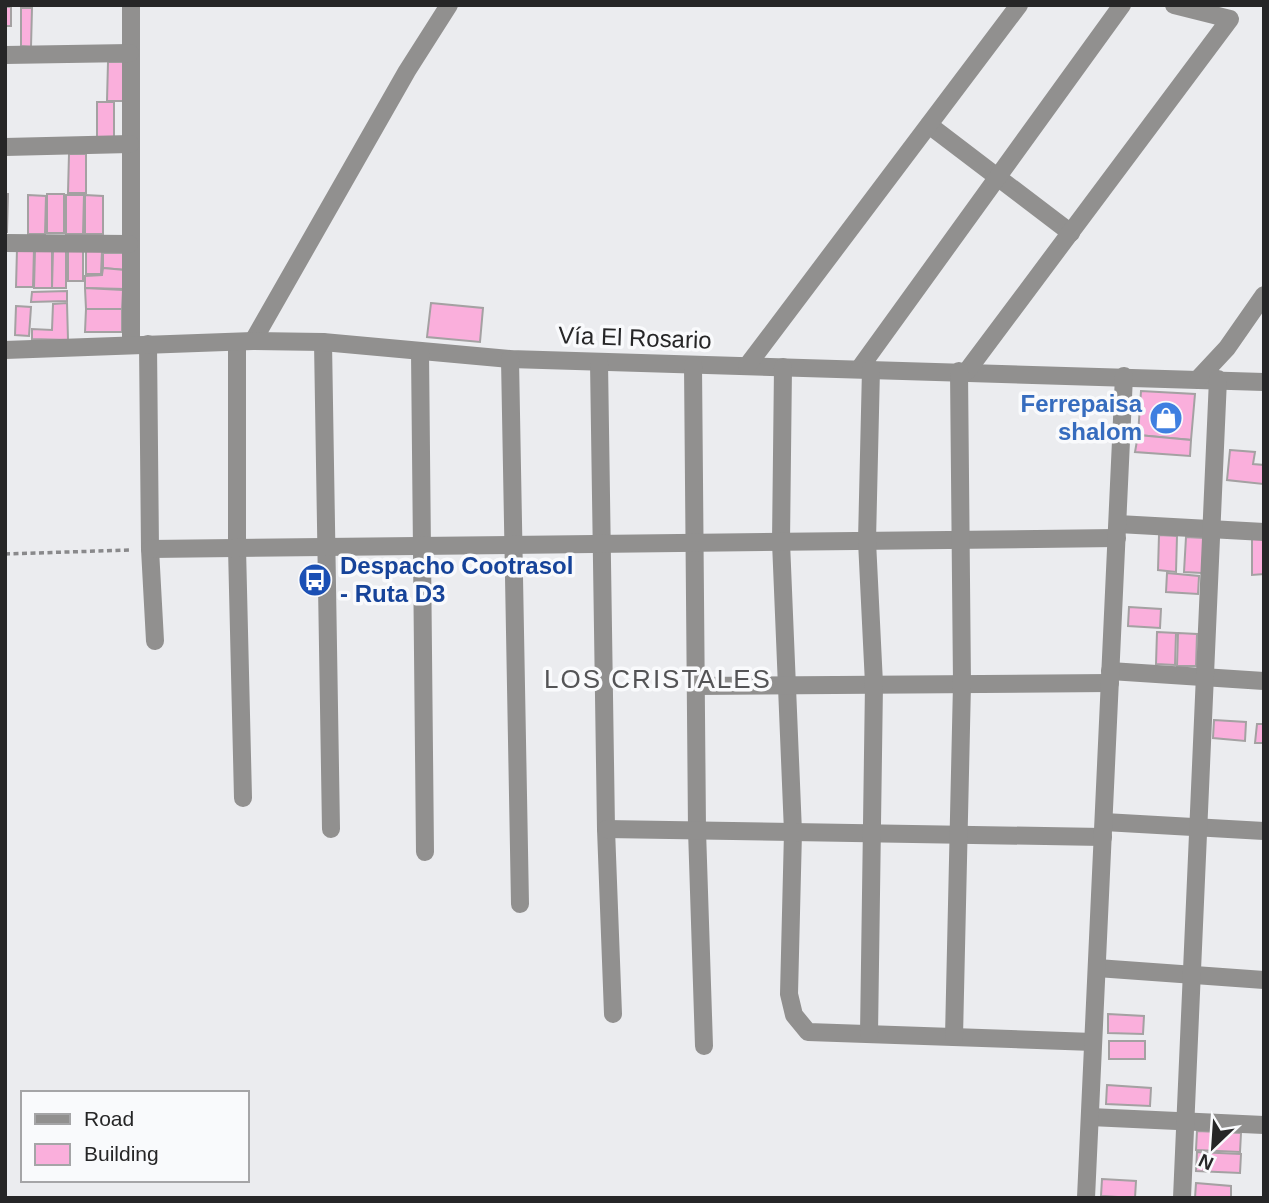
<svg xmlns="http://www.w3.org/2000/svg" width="1269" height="1203" font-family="Arial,sans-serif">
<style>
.building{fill:#faafdc;stroke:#a4a1a2;stroke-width:2}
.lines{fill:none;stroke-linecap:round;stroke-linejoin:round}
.path{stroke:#89898b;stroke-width:3.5;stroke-dasharray:5 3.5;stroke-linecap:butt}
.minor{stroke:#91908f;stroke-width:18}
.labels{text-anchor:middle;stroke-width:7;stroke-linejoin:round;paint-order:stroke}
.street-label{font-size:24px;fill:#262627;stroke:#f9fafc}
.shop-label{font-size:24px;font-weight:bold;fill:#366cbe;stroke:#f9fafc;text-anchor:end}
.transit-label{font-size:24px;font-weight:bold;fill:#164399;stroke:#f9fafc;text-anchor:start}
.neighbourhood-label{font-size:26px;letter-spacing:2px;fill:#545456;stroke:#f9fafc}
</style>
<rect width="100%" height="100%" fill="#ebecef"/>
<!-- building -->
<g class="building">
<rect x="5" y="7" width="6" height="19"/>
<polygon points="21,8 32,8 31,47 21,46"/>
<polygon points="108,62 125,62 125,101 107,101"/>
<polygon points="97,102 114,102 114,141 97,140"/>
<polygon points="69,154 86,154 86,193 68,193"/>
<polygon points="5,194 8,194 7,232 5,232"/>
<rect x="47" y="194" width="17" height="39"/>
<polygon points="28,195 46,196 45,234 28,234"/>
<polygon points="66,195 84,195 83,234 66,234"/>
<polygon points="85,195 103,196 103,234 85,234"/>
<polygon points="17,249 34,249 33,287 16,287"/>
<polygon points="35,250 52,250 52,288 34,288"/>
<polygon points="53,250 66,250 66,288 52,288"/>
<rect x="68" y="250" width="15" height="31"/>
<polygon points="86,251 102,251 101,274 86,274"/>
<polygon points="103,253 126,253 125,270 103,268"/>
<polygon points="103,268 125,270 125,289 85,288 85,276 102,275"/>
<polygon points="85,288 123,290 122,309 86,309"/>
<polygon points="67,291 67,301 31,302 32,292"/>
<polygon points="67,303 68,340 32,339 32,329 52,330 53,304"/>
<polygon points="431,303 483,308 480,342 427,337"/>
<polygon points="16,306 31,307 29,336 15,335"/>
<polygon points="86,309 122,309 122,332 85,332"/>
<polygon points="1141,391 1195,394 1191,440 1138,435"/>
<polygon points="1138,435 1191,440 1190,456 1135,452"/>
<polygon points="1230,450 1255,452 1253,464 1264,465 1263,484 1227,480"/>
<polygon points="1159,535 1177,536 1176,572 1158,570"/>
<polygon points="1186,537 1204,538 1202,573 1184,572"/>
<polygon points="1252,539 1264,539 1264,574 1252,575"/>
<polygon points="1167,573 1199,576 1198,594 1166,592"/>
<polygon points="1129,607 1161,609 1160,628 1128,626"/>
<polygon points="1157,632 1176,633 1175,665 1156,664"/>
<polygon points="1178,633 1197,634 1196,666 1177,666"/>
<polygon points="1214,720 1246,722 1245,741 1213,738"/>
<polygon points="1257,724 1264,724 1264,743 1255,743"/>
<polygon points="1108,1014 1144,1016 1143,1034 1108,1033"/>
<rect x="1109" y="1041" width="36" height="18"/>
<polygon points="1107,1085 1151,1088 1150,1106 1106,1104"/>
<polygon points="1197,1131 1241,1133 1240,1152 1196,1150"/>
<polygon points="1197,1152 1241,1154 1240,1173 1196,1171"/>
<polygon points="1102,1179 1136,1181 1135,1198 1101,1196"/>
<polygon points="1196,1183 1231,1186 1231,1198 1195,1198"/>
</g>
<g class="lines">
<!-- path -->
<polyline class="path" points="5,554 130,550"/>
<!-- minor -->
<g class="minor">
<polyline points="131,5 131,344"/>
<polyline points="5,55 130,53"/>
<polyline points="929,125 1071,233"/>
<polyline points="5,147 130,144"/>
<polyline points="5,243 129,244"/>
<polyline points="253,341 407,71 449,5"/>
<polyline points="237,342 237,548 243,798"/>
<polyline points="323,342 331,829"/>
<polyline points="148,344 150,549 155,641"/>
<polyline points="5,350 253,341 323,342 510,359 1264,382"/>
<polyline points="420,352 425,852"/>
<polyline points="510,359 520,904"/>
<polyline points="599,362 606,829 613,1014"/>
<polyline points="693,365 697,830 704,1046"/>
<polyline points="747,366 1019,5"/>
<polyline points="783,367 781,542 793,832 789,994 794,1015 808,1032 1093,1042"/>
<polyline points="859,369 1122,5"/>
<polyline points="967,371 1230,19 1174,5"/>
<polyline points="1199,378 1227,348 1264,295"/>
<polyline points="1118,524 1264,532"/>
<polyline points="150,549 1117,538"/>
<polyline points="1110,671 1264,681"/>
<polyline points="695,686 1110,683"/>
<polyline points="1104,822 1264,831"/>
<polyline points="606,829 1103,837"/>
<polyline points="1097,968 1264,980"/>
<polyline points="869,1034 874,684 867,541 871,369"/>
<polyline points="954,1037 962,684 959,371"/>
<polyline points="1090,1117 1264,1125"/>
<polyline points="1086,1198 1124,376"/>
<polyline points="1182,1198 1218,379"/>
</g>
</g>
<!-- icons -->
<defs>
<symbol id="shop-disc" viewBox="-11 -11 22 22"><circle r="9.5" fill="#3f7fe0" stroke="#f9fafc"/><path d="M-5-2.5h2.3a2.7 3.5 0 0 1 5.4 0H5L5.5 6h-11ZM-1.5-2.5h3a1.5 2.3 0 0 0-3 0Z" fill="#fff"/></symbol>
<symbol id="bus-disc" viewBox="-11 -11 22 22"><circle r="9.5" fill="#1a4fb4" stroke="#f9fafc"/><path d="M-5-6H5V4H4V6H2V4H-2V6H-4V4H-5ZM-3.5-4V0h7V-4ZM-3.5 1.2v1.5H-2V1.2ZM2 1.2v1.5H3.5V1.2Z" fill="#fff"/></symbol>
</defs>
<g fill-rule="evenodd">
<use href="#shop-disc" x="1147" y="399" width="38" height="38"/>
<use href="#bus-disc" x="296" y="561" width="38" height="38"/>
</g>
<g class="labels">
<!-- street labels -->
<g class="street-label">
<text transform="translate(635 338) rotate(2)" y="8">Vía El Rosario</text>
</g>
<!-- shop labels -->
<g class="shop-label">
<text x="1142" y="412">Ferrepaisa<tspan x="1142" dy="28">shalom</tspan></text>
</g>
<!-- transit labels -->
<g class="transit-label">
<text x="340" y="574">Despacho Cootrasol<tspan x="340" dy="28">- Ruta D3</tspan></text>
</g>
<!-- neighbourhood labels -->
<g class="neighbourhood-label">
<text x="658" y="688">LOS CRISTALES</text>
</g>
</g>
<!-- border -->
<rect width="1269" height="1203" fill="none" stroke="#262627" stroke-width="14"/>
<!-- legend -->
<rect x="21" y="1091" width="228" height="91" fill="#f9fafc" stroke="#a5a5a7" stroke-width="2"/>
<rect x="35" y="1114" width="35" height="10" fill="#91908f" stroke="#a5a5a7" stroke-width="2"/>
<text x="84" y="1126" font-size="21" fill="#262627">Road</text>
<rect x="35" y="1144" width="35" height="21" fill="#faafdc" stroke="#a5a5a7" stroke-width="2"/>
<text x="84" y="1161" font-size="21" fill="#262627">Building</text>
<!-- north arrow -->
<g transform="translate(1213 1147) rotate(205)" stroke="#f9fafc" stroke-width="5" paint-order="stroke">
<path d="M0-5L12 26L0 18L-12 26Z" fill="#262627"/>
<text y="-10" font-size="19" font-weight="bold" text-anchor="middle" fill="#262627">N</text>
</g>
</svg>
